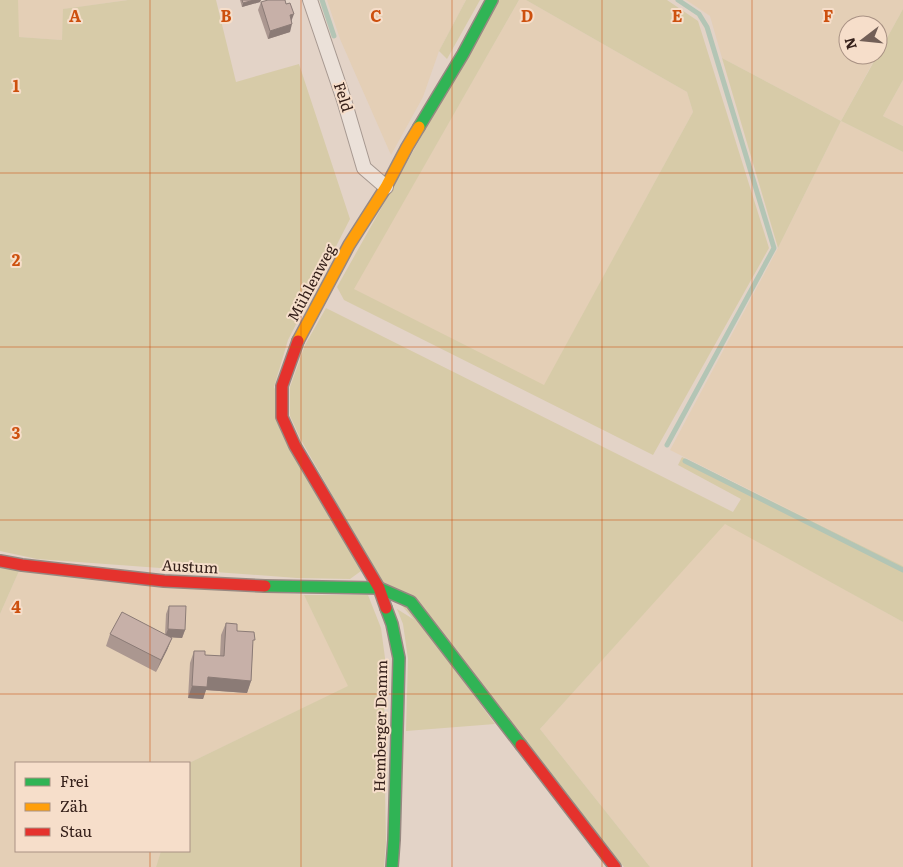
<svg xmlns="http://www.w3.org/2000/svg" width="903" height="867" font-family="Literata,serif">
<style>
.farmland{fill:#e4cfb6}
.green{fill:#d7cba8}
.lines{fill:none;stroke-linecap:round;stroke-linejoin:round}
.stream{stroke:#b3c5b5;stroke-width:5}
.street-casing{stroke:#a79991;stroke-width:16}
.fast-casing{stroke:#978881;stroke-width:14}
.slow-casing{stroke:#978881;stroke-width:14}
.jam-casing{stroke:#978881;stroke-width:14}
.street{stroke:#ebe1d9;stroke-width:14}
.fast{stroke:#30b455;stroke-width:11}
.slow{stroke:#ff9f0a;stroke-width:11}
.jam{stroke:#e5322d;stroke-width:11}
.wall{fill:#ab9790}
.shaded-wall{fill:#8b7b76}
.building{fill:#c7b0a8;stroke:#8b7b76}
.grid{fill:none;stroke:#cd500e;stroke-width:1;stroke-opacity:0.55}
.labels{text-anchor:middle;stroke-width:4;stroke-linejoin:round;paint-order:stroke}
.street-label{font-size:15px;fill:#35201a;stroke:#f6deca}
.grid-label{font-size:16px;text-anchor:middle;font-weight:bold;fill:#cd500e;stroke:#f6deca;stroke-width:4;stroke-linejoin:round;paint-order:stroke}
</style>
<rect width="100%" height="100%" fill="#e3d3c7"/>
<!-- farmland -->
<g class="farmland">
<polygon points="18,0 128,0 64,9 62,40 18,37"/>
<polygon points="327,0 466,0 439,51 423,97 391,155 340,39"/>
<polygon points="519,0 526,0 687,92 693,112 544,386 353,289"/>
<polygon points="686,0 903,0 903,9 878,54 878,25 848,25 848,55 877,55 841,121 903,152 903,566 670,450 778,248 841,121 722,58 710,16"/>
<polygon points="903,80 903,126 883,116"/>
<polygon points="725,523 903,622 903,867 650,867 540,729"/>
<polygon points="19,571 304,595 349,686 189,763 16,763 16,851 161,851 156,867 0,867 0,614"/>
</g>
<!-- green -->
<g class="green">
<polygon points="0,0 18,0 19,37 62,40 63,9 128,0 216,0 236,82 299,64 350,219 288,340 274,387 361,571 350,579 297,578 37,559 0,551"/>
<polygon points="466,0 480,0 447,59 439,51"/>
<polygon points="498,0 519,0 354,289 544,385 693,112 687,92 526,0 667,0 698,21 769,248 653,455 344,300 337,287"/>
<polygon points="903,9 903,80 883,116 903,126 903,152 841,121 778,248 722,58 841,121"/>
<polygon points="326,308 733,512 741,499 678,465 682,457 903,566 903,622 725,524 540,729 650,867 624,867 381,581 301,440 290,416 290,387 305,345"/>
<polygon points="0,567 19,571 0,614"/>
<polygon points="304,595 368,595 381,628 385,658 384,733 386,842 384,867 156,867 161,851 189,851 189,763 348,686"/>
<polygon points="397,609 421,624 495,724 406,731 408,659 403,624"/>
</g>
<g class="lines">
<!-- stream -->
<g class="stream">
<polyline points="322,0 334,36"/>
<polyline points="667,445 774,248 707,27 699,14 678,0"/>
<polyline points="685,461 903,570"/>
</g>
<defs>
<polyline id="street" points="310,0 344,100 364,168 386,187"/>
<g id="fast">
<polyline points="419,127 463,54 492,0"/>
<polyline points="265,586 379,588 411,602 521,745"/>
<polyline points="386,608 392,624 399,658 394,840 392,867"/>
</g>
<polyline id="slow" points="298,341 349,245 386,187 407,147 419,127"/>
<g id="jam">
<polyline points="298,341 282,386 282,417 295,446 379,588 386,608"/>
<polyline points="0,561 22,565 164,581 265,586"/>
<polyline points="521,745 615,867"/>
</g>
</defs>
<!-- street casing -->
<use href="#street" class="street-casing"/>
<!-- fast casing -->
<use href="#fast" class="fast-casing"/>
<!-- slow casing -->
<use href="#slow" class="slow-casing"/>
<!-- jam casing -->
<use href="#jam" class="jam-casing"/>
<!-- street -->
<use href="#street" class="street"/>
<!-- fast -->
<use href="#fast" class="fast"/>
<!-- slow -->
<use href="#slow" class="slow"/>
<!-- jam -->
<use href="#jam" class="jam"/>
</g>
<!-- wall -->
<g class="wall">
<polygon points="240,0 261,0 260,2 242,7"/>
<polygon points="261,2 291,20 290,32 268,39 258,10"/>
<polygon points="169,606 185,630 182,638 170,637 172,638 167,650 156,672 106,646 110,634 165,635 166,614"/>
<polygon points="226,623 237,631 253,645 251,681 247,693 206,690 203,699 188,698 190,663 194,651 205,655 220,656 221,635"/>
</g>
<!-- shaded-wall -->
<g class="shaded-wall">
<polygon points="254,0 261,0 260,2 242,7 243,3"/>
<polygon points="294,14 291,22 290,15"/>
<polygon points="292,24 290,32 268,39 270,31"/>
<polygon points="168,629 185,630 182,638 165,637"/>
<polygon points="172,638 167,650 156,672 161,660"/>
<polygon points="208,677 251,681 247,693 206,690 203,699 188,698 192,686"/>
</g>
<!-- building -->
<g class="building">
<polygon points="242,0 254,0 243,3"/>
<polygon points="268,0 285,0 286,4 290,3 294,14 290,15 292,24 270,31 261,2"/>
<polygon points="169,606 186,606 185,630 168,629"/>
<polygon points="122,612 172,638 161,660 110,634"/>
<polygon points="226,623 237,624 237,631 254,632 255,640 253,640 251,681 208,677 207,687 192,686 194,651 205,651 205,655 224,656"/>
</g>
<!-- grid -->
<path class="grid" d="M150 0V763M301 0V867M452 0V867M602 0V867M752 0V867M0 173H903M0 347H903M0 520H903M0 694H903M150 851V867"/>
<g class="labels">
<!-- street labels -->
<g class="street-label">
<text transform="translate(343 97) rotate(72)" y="5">Feld</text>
<text transform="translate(312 283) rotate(-62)" y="5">Mühlenweg</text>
<text transform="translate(190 567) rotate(3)" y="5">Austum</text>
<text transform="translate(381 726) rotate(-89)" y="5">Hemberger Damm</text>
</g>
</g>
<g class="grid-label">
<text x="75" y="22">A</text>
<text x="226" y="22">B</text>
<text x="376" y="22">C</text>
<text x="527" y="22">D</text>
<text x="677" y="22">E</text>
<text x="828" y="22">F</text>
<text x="16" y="92">1</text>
<text x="16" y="266">2</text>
<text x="16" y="439">3</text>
<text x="16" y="613">4</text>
</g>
<!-- legend -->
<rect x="15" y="762" width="175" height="90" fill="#f6deca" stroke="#a99284"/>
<rect x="25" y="778" width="25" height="8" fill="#30b455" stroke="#a99284"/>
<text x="60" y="787" font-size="15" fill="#35201a">Frei</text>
<rect x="25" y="803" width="25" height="8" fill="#ff9f0a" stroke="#a99284"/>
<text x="60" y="812" font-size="15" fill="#35201a">Zäh</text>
<rect x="25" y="828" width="25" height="8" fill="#e5322d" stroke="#a99284"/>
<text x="60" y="837" font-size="15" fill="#35201a">Stau</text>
<!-- north arrow -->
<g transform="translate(863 40) rotate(254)"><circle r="24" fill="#f6deca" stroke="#a99284"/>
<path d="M0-4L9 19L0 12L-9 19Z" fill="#725f57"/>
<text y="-8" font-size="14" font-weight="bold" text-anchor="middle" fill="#35201a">N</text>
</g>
</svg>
